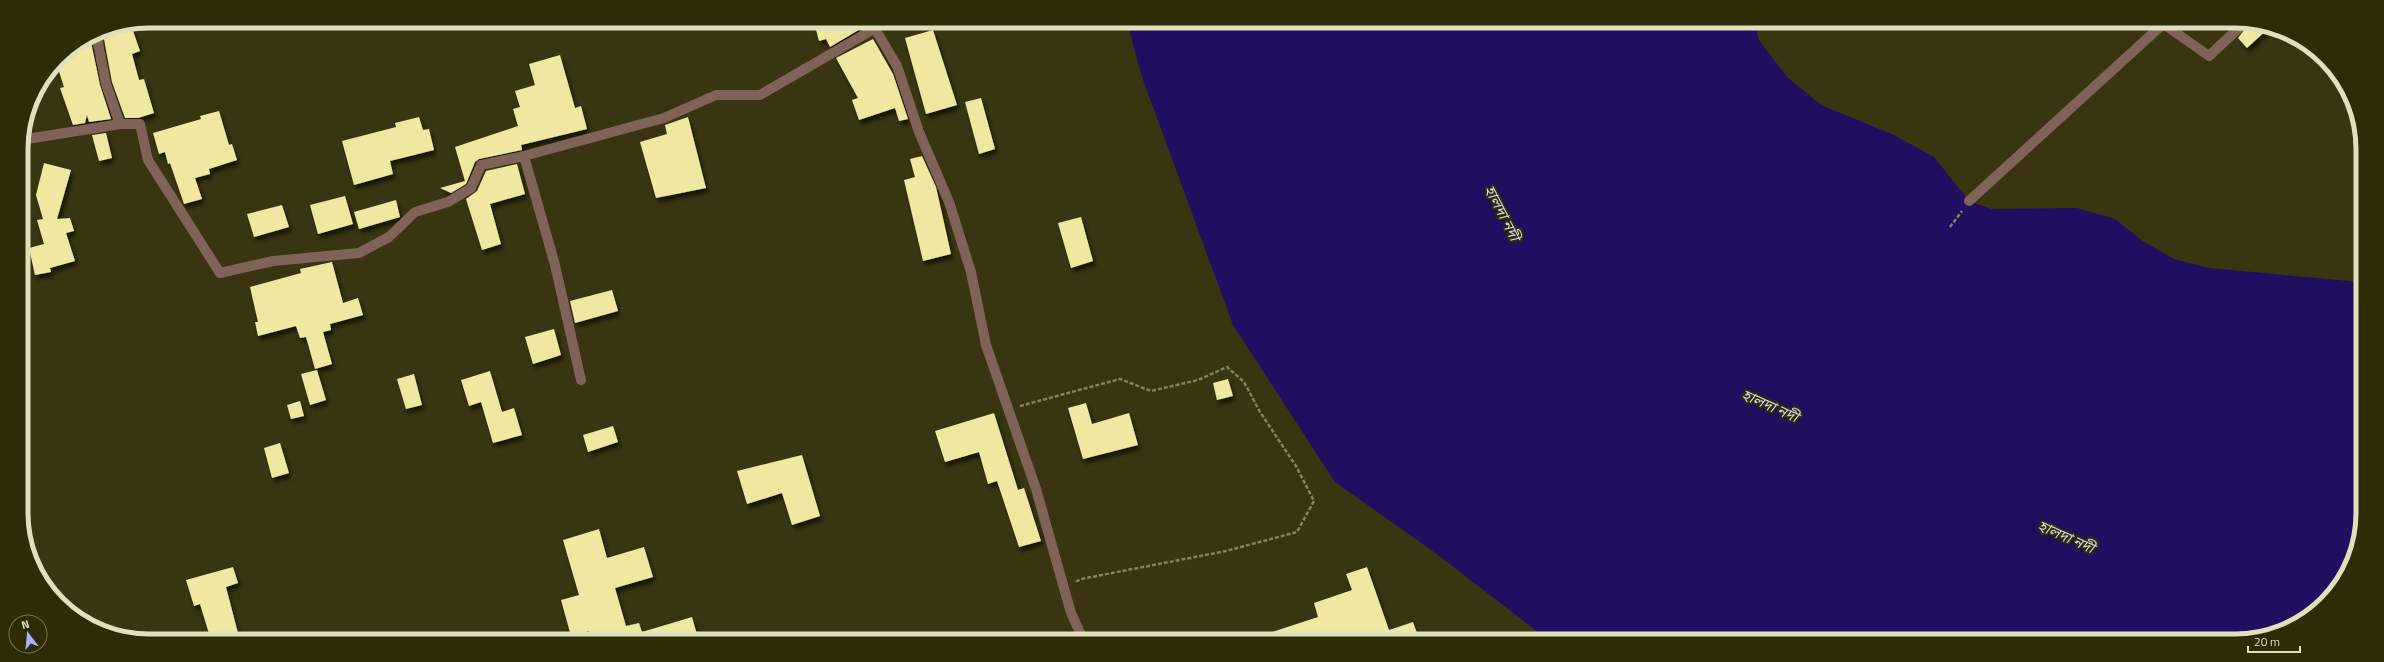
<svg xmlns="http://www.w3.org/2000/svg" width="2384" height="662" font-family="'Titillium Web','Noto Sans Bengali',sans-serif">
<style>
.water{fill:#210e61}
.building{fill:#efe8a1;filter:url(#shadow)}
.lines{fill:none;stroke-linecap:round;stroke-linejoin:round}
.path{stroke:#86825f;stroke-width:2.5;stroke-dasharray:4 2;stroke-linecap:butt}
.minor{stroke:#7f6358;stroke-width:10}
.labels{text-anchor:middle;stroke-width:4;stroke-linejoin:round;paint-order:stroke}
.water-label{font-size:15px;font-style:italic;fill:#d2d4eb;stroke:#2f2b06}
.rim{fill:none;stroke:#e2dfbd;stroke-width:5}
</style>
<defs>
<filter id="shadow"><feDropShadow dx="2.5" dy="4.5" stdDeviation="2" flood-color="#0009"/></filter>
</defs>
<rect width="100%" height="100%" fill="#393511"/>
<!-- water -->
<polygon class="water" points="1127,23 1755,24 1759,40 1787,77 1821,105 1894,135 1934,157 1969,201 1991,209 2077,208 2115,219 2144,242 2174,259 2209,268 2360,282 2359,546 2346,577 2319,609 2284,631 2243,641 1547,639 1434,552 1335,482 1233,325 1142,77"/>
<!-- building -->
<g class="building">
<polygon points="814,22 861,22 862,28 830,47 826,39 819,41"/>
<polygon points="131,25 140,51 132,54 139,80 144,79 154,113 138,118 125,118 112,82 104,39 109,37 107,29"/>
<polygon points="2248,25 2270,27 2247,48 2238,38"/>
<polygon points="933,30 957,105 926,114 905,38"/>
<polygon points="873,39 893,74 908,119 899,121 895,108 859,120 852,100 858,98 836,58"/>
<polygon points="91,42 100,85 111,119 89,122 87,115 85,123 73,125 60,88 64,87 56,62 77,46"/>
<polygon points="560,55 575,108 581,106 587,129 521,145 522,150 479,159 475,162 466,184 451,193 440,188 465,181 455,147 518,126 513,109 520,107 515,91 535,85 529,64"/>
<polygon points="981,98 995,149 979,154 965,102"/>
<polygon points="219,111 229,145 232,144 237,160 209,169 210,174 195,178 202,199 184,204 170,163 168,164 165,152 159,154 153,133 201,119 200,116"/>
<polygon points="419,117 423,130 429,129 434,150 390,161 393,174 354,185 342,141 396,127 395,123"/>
<polygon points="688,117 706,188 656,198 640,142 667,134 665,125"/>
<polygon points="106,133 112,158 99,161 92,135"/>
<polygon points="922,156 936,187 951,254 923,261 904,180 915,177 910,159"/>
<polygon points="44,163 71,170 57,219 70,218 74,231 66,233 75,261 50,268 51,272 35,275 29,248 44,244 37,220 43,219 36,195"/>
<polygon points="517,164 525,194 490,204 501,244 482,250 466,199 477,191 486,171"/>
<polygon points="345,196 353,224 318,234 310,205"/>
<polygon points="396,200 400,217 359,229 354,212"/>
<polygon points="282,205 289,227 254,237 247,214"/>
<polygon points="1081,217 1093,261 1071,268 1058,223"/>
<polygon points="332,262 343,303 358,298 363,315 330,324 331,330 323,332 332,364 315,369 306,337 300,338 296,326 258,336 255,322 258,322 250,287 301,273 300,269"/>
<polygon points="612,290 618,311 575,323 570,301"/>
<polygon points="554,329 561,355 533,364 525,337"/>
<polygon points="317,370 326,400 310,405 301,374"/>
<polygon points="490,371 502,412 514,408 522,435 493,443 481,402 469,406 461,380"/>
<polygon points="414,374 422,405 406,409 397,379"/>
<polygon points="1228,379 1233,396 1217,400 1213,383"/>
<polygon points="300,401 304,416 291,419 287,405"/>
<polygon points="1086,403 1092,424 1129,413 1138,445 1083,459 1068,408"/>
<polygon points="994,413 1018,490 1024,488 1041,541 1019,547 997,481 988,484 979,452 945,462 935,431"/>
<polygon points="613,426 618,442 588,452 583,435"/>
<polygon points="280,443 289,473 272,478 264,448"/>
<polygon points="802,455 820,516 792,525 782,493 747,504 737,471"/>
<polygon points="599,529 607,558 644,547 653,577 615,588 626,626 639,623 642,632 692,617 698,638 591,638 589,631 571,636 561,600 579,595 563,540"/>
<polygon points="233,567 238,583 226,587 239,637 210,637 200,604 194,606 186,580"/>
<polygon points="1367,567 1389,630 1413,622 1419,639 1264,639 1263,635 1318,617 1314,603 1352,590 1346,574"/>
</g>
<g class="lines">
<!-- path -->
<g class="path">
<polyline points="1950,227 1962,211"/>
<polyline points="1020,406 1120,379 1151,391 1198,380 1227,367 1244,382 1260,412 1296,466 1314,501 1297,532 1226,551 1081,579 1075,582"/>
</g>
<!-- minor -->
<g class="minor">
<polyline points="871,22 897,66 919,132 949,202 971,272 986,345 1036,489 1071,613 1083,639"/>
<polyline points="2165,25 2209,56 2242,25"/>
<polyline points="96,33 106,84 120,124"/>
<polyline points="21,140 120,124 140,124 148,160 220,273 273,261 359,253 389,237 415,212 448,202 471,188 481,165 524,156"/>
<polyline points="1969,201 2162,25"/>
<polyline points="581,380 555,265 524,156 664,118 716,95 760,95 886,22"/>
</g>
</g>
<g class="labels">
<!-- water labels -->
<g class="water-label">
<text transform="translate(1502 213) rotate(63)" y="5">হালদা নদী</text>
<text transform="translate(1770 406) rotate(24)" y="5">হালদা নদী</text>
<text transform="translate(2066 537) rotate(24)" y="5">হালদা নদী</text>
</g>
</g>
<!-- crop -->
<path d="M0 0H2384V662H0ZM149 28H2235A121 121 0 0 1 2356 149V513A121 121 0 0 1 2235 634H149A121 121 0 0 1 28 513V149A121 121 0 0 1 149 28Z" fill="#2f2b06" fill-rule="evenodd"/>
<path class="rim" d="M149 28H2235A121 121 0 0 1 2356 149V513A121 121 0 0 1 2235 634H149A121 121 0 0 1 28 513V149A121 121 0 0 1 149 28Z"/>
<!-- north arrow -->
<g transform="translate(28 634) rotate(344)"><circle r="19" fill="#2f2b06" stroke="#77734f"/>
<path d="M0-3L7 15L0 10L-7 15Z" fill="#adaffb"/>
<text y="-6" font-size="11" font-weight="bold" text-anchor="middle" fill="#e2dfbd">N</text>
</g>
<!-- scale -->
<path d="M2248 646v6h52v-6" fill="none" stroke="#e2dfbd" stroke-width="2"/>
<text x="2254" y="646" font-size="12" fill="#e2dfbd" stroke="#2f2b06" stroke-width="3" paint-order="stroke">20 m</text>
</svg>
